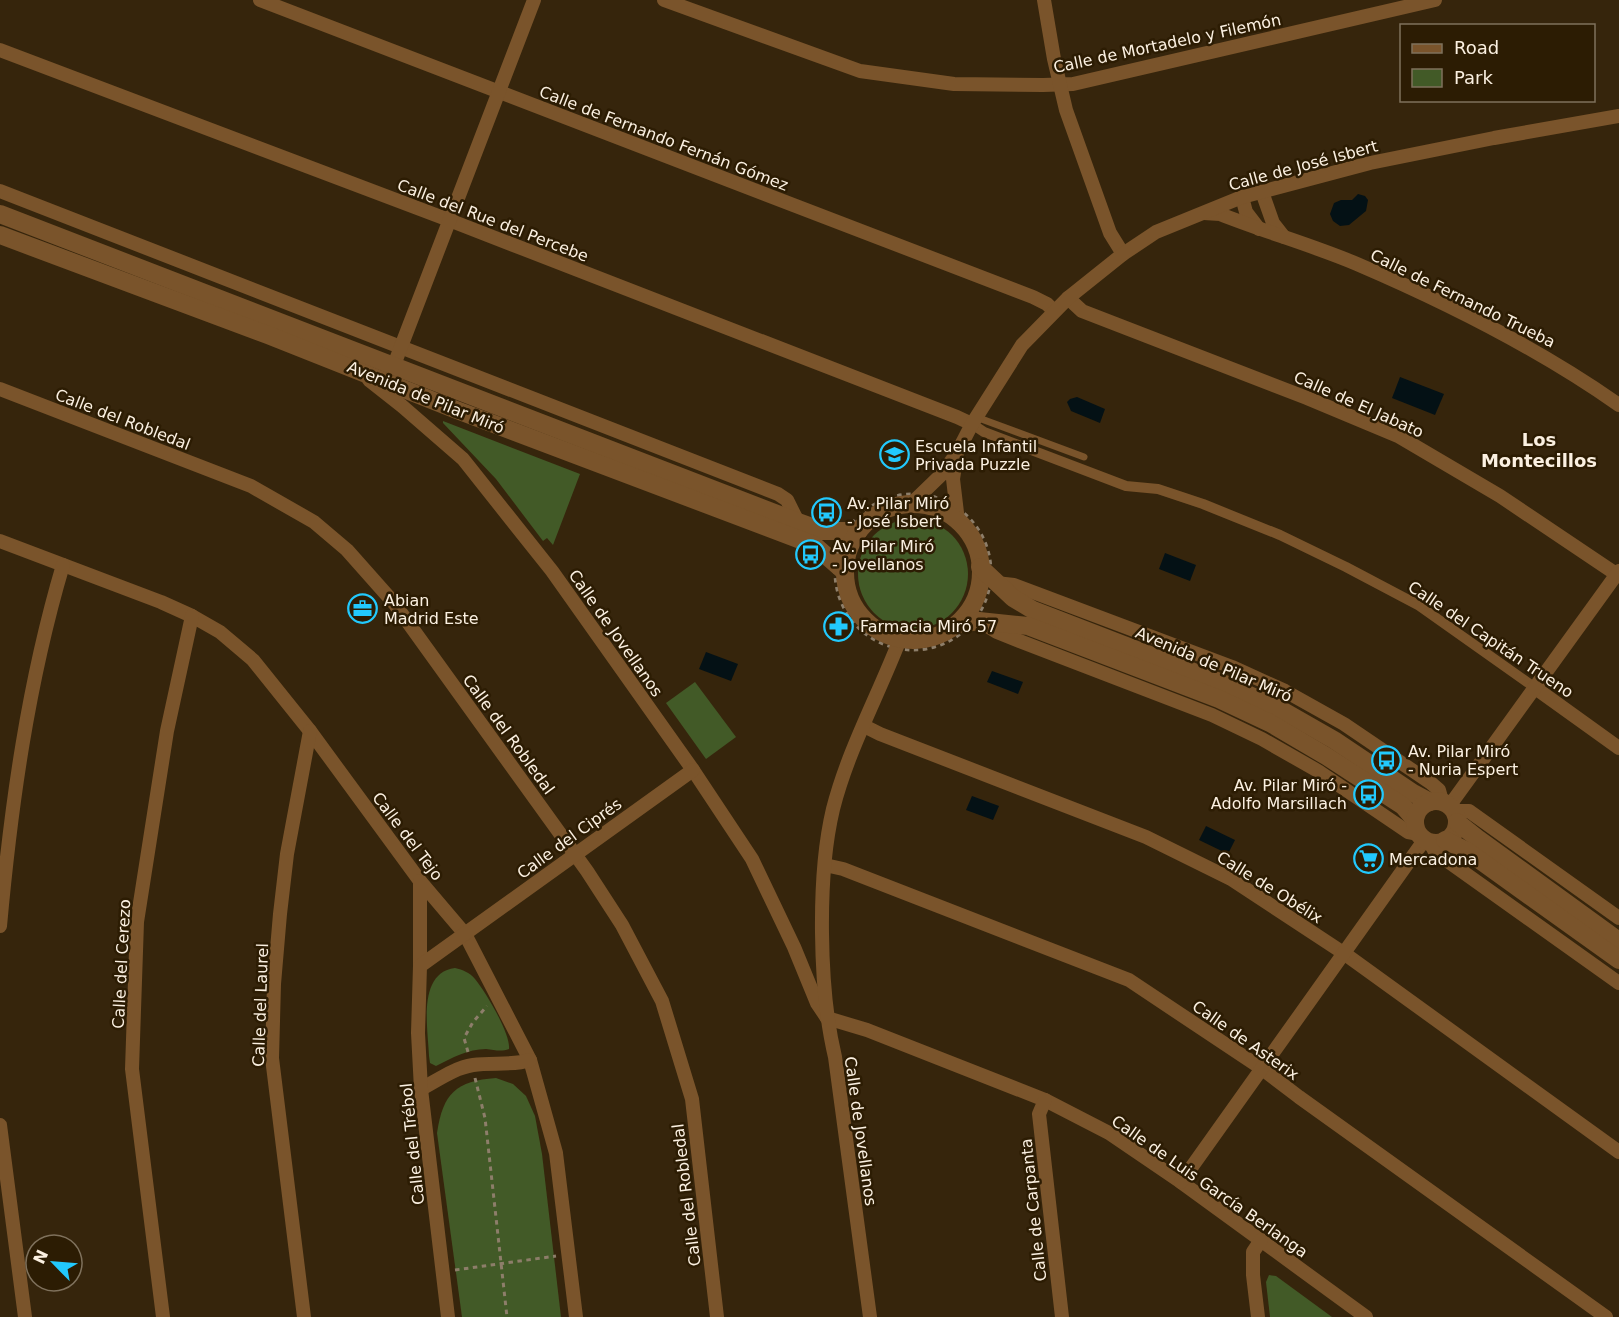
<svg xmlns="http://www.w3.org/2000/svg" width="1619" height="1317" font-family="'DejaVu Sans',sans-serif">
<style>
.green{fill:#425a27}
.water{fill:#041115}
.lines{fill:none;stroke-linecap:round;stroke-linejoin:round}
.path{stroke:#8d7e6a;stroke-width:3;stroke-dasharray:4.5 4.5;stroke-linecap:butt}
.service{stroke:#7a542b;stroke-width:7}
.pedestrian{stroke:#7a542b;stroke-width:10}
.minor{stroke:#7a542b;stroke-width:14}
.tertiary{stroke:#7a542b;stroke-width:18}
.labels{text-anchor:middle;stroke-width:5;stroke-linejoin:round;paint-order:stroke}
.street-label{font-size:16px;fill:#fbf0e1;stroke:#2c1c03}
.poi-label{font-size:16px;fill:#fbf0e1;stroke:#2c1c03;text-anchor:start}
.neighbourhood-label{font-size:18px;font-weight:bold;fill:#fbf0e1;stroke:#2c1c03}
</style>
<rect width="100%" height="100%" fill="#36250c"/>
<!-- green -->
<g class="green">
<polygon points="443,421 580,474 553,545 547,538 543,541 496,479 443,423"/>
<circle cx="913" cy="574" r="55"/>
<polygon points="695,682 736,737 706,759 666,703"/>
<path d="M455 968C463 970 469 972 475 979 485 991 511 1034 509 1049 501 1052 495 1050 486 1049 468 1049 452 1058 436 1066L430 1063 429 1056C428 1028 417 973 455 968Z"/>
<path d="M496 1078 513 1084 526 1096 535 1116 542 1154 561 1317H462L437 1133C443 1093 456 1081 496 1078Z"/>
<polygon points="1269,1275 1276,1276 1332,1317 1270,1317 1266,1282"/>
</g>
<!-- water -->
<g class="water">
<polygon points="1358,194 1365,196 1368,200 1366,211 1349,225 1340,226 1333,221 1330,214 1334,203 1341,200 1352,200"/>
<polygon points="1400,377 1444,394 1435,415 1392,398"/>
<polygon points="1077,397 1105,409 1100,423 1071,411 1067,402 1070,399"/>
<polygon points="1165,553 1196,565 1190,581 1159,569"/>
<polygon points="706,652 738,664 731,681 699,669"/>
<polygon points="992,671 1023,682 1018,694 987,682"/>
<polygon points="972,796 999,806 993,820 966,810"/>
<polygon points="1206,826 1235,840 1228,854 1199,840"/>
</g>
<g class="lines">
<!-- path -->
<g class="path">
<circle cx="913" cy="572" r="78"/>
<polyline points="468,1052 464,1038 473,1022 487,1006"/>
<polyline points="475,1078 485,1118 507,1317"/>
<polyline points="455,1270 556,1256"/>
</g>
<!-- service -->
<polyline class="service" points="976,417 1084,457"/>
<!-- pedestrian -->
<polyline class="pedestrian" points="972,424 984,432 1126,486 1158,489 1203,504 1280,535 1346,567 1418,605 1534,687"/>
<!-- minor -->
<g class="minor">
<polyline points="260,0 1033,297 1047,304 1054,311"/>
<polyline points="664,0 860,71 954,84 1043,85 1073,84 1435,0"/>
<polyline points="1044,0 1054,59 1066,110 1110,233 1123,254"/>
<polyline points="0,50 449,220 957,417 972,424"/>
<polyline points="0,191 778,494 787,500 798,522"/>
<polyline points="1262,192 1273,223 1284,237"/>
<polyline points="1242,197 1246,212 1259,229"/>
<path d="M1204 213 1220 214C1265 232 1312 245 1357 264 1448 303 1538 348 1619 405"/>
<polyline points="1068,298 1082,311 1307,398 1398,436 1500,496 1619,576"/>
<polyline points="394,365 534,0"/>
<polyline points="369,380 402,406 463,459 552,571 693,770 752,859 794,947 817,1003 827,1018"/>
<polyline points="0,389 251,486 314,522 347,550 394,603 587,871 622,925 662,1001 692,1099 717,1317"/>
<polyline points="957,453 972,424 1022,345 1068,298 1123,254 1156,232 1242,197 1370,163 1494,138 1619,116"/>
<polyline points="912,503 941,475 957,453 953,479 958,521"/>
<polyline points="0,541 161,602 192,616 220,632 253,660 310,731 420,881 465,934 530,1060 556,1153 576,1317"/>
<polyline points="996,583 1014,585 1038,594 1232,667 1285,691 1344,724 1431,783 1439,790 1442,801"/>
<polyline points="981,622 997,632 1022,642 1212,715 1262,739 1318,771 1408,832 1419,834"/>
<polyline points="1534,687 1619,748"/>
<polyline points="864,726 880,734 1146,837 1231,879 1345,954 1619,1152"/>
<polyline points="1450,805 1619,571"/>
<polyline points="1454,811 1469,811 1619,918"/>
<polyline points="1430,842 1435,852 1619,983"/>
<polyline points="825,865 843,869 1129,980 1261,1068 1299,1097 1606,1317"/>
<path d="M0 926C11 805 28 683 63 565"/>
<polyline points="420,966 420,881"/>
<polyline points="827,1018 867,1030 1045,1100 1109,1133 1181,1182 1366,1317"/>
<path d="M421 1089C438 1080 454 1068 473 1065 492 1062 512 1066 530 1060"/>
<polyline points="1045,1100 1039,1114 1062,1317"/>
<polyline points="0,1125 25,1317"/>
<polyline points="1181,1182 1425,839"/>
<polyline points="163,1317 132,1069 137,922 167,731 192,616"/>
<polyline points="304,1317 272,1058 274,984 280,914 287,854 310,731"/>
<polyline points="448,1317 421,1089 418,1033 420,966 693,770"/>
<path d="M870 1317 835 1057C819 990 817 876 833 809 848 750 878 696 900 639"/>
<polyline points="1258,1317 1253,1275 1253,1252 1261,1240"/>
</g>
<!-- tertiary -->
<g class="tertiary">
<polyline points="0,214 798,522 823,531 859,531"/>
<polyline points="0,235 268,335 454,409 814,545 845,572"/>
<circle cx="913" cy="572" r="68"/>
<polyline points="980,567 1013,598 1033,610 1227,685 1278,708 1334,740 1413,793 1430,802"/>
<polyline points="957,624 979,621 1028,626 1219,699 1270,723 1326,756 1403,806 1415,820"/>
<circle cx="1436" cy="822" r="21"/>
<polyline points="1457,822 1477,838 1619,941"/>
<polyline points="1445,840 1467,851 1619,960"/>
</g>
</g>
<!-- icons -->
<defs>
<symbol id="school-ring" viewBox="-11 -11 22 22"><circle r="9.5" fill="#2c1c03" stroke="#22c9fd" stroke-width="1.5"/><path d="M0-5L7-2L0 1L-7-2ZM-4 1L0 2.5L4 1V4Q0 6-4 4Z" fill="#22c9fd"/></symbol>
<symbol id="bus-ring" viewBox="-11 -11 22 22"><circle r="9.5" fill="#2c1c03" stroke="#22c9fd" stroke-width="1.5"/><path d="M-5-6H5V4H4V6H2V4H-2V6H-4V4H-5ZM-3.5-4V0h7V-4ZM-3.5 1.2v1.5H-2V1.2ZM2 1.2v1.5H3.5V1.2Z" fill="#22c9fd"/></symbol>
<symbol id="office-ring" viewBox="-11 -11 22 22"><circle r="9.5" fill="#2c1c03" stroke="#22c9fd" stroke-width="1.5"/><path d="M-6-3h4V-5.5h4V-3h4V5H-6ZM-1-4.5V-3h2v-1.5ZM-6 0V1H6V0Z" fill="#22c9fd"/></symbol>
<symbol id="pharmacy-ring" viewBox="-11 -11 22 22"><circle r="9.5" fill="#2c1c03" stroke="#22c9fd" stroke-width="1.5"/><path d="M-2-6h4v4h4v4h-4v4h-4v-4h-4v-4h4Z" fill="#22c9fd"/></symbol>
<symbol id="supermarket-ring" viewBox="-11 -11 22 22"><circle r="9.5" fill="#2c1c03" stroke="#22c9fd" stroke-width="1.5"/><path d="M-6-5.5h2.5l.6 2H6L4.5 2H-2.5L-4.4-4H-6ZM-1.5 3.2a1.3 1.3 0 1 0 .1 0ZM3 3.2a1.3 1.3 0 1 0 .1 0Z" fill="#22c9fd"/></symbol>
</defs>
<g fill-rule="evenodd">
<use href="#school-ring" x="878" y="438" width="33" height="33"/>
<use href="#bus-ring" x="810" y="496" width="33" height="33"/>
<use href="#bus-ring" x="794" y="538" width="33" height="33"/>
<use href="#office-ring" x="346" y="592" width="33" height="33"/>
<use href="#pharmacy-ring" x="822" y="610" width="33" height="33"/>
<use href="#bus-ring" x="1370" y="744" width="33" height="33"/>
<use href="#bus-ring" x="1352" y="778" width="33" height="33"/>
<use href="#supermarket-ring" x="1352" y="842" width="33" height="33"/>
</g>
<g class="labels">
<!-- street labels -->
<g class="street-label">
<text transform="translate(1167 43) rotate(-12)" y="6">Calle de Mortadelo y Filemón</text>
<text transform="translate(664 138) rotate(21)" y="6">Calle de Fernando Fernán Gómez</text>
<text transform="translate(1303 165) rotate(-15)" y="6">Calle de José Isbert</text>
<text transform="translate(493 220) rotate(21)" y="6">Calle del Rue del Percebe</text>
<text transform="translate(1463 298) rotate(26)" y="6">Calle de Fernando Trueba</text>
<text transform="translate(426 397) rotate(22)" y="6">Avenida de Pilar Miró</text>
<text transform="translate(1359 404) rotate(24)" y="6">Calle de El Jabato</text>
<text transform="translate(123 419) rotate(21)" y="6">Calle del Robledal</text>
<text transform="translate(616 633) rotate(55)" y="6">Calle de Jovellanos</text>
<text transform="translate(1491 639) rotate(34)" y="6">Calle del Capitán Trueno</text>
<text transform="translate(1214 664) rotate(23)" y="6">Avenida de Pilar Miró</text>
<text transform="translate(509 734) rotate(54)" y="6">Calle del Robledal</text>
<text transform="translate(408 836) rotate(53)" y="6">Calle del Tejo</text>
<text transform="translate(569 838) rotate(-36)" y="6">Calle del Ciprés</text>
<text transform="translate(1270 887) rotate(32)" y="6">Calle de Obélix</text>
<text transform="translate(121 964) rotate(-87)" y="6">Calle del Cerezo</text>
<text transform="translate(260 1005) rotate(-88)" y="6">Calle del Laurel</text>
<text transform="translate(1246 1040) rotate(35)" y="6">Calle de Asterix</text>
<text transform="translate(861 1131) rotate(82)" y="6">Calle de Jovellanos</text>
<text transform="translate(412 1144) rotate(-96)" y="6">Calle del Trébol</text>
<text transform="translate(1210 1186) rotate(35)" y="6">Calle de Luis García Berlanga</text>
<text transform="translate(686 1195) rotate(-97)" y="6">Calle del Robledal</text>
<text transform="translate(1033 1210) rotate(-96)" y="6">Calle de Carpanta</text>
</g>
<!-- poi labels -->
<g class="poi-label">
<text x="915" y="452">Escuela Infantil<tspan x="915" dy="18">Privada Puzzle</tspan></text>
<text x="847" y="509">Av. Pilar Miró<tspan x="847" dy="18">- José Isbert</tspan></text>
<text x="832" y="552">Av. Pilar Miró<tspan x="832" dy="18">- Jovellanos</tspan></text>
<text x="384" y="606">Abian<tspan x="384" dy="18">Madrid Este</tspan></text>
<text x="860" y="632">Farmacia Miró 57</text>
<text x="1408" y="757">Av. Pilar Miró<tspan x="1408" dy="18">- Nuria Espert</tspan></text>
<text x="1347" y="791" text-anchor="end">Av. Pilar Miró -<tspan x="1347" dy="18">Adolfo Marsillach</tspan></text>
<text x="1389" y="865">Mercadona</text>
</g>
<!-- neighbourhood labels -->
<g class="neighbourhood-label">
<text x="1539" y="446">Los<tspan x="1539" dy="21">Montecillos</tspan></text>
</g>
</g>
<!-- legend -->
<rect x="1400" y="24" width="195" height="78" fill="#2c1c03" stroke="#7f715c" stroke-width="1.5"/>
<rect x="1412" y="44" width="30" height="9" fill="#7a542b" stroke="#7f715c" stroke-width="1.5"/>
<text x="1454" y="54" font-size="18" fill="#fbf0e1">Road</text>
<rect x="1412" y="69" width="30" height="18" fill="#425a27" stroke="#7f715c" stroke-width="1.5"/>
<text x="1454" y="84" font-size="18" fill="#fbf0e1">Park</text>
<!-- north arrow -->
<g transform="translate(54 1263) rotate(295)"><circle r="28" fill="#2c1c03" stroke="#7f715c" stroke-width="1.5"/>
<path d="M0-4.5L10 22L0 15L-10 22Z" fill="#22c9fd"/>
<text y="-9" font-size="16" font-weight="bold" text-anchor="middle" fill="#fbf0e1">N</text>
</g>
</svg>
